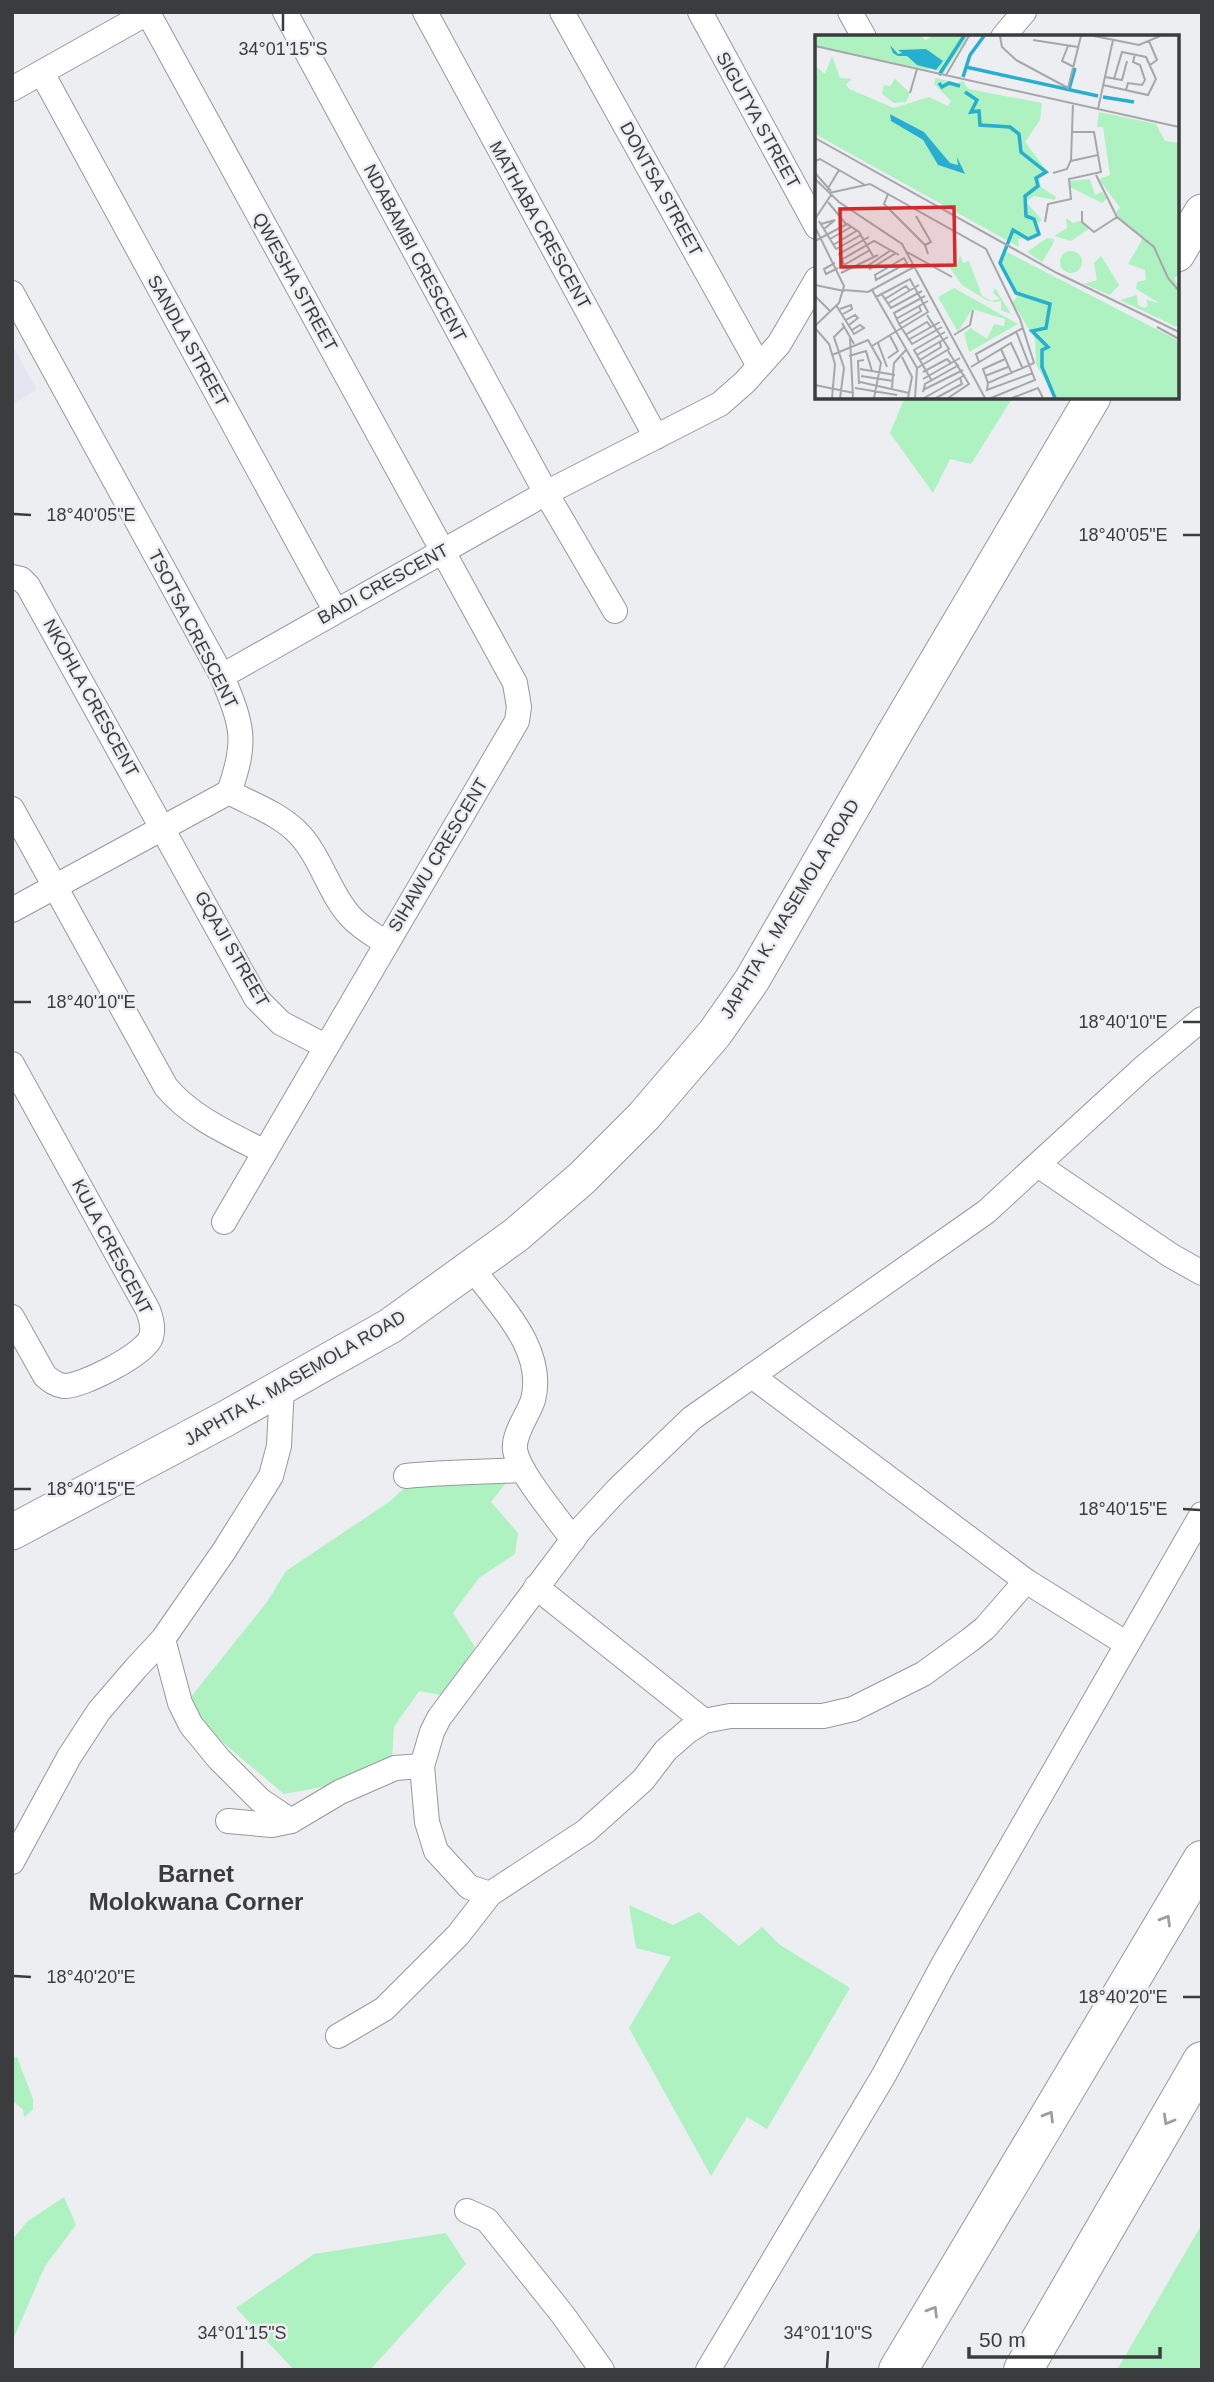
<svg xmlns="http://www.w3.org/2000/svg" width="1214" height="2382" font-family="Helvetica,sans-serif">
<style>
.built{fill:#e3e5f1}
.green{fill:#adf2c0}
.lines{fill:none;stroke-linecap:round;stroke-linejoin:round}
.street-casing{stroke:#97989c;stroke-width:26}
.secondary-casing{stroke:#97989c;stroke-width:37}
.highway-casing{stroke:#97989c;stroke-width:40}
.street{stroke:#fff;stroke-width:24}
.secondary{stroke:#fff;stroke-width:35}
.highway{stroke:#fff;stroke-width:38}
.oneway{stroke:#9d9e9e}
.ticks{fill:none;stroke:#3b3c3d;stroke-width:2.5}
.labels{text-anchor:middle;stroke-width:5;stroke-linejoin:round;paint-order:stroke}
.street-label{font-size:18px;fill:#3b3c3d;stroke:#edeef2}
.district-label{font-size:24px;font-weight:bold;fill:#3c3c3f;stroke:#edeef2}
.inset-river{fill:none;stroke:#26afce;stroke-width:3.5}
.inset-road{fill:none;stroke:#a6a7aa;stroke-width:2}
.view{fill:#d62828;fill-opacity:0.15;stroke:#d62828;stroke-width:3.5}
.inset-edge{fill:none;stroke:#3b3c3d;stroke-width:3.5}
.ticks-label{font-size:18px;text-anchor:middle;fill:#3b3c3d;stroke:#edeef2;stroke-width:5;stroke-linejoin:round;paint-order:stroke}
</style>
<rect width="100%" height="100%" fill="#edeef2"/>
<!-- built -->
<polygon class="built" points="12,345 37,389 12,405"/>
<!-- green -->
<g class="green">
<polygon points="905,397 1013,397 971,464 950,459 933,493 890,433"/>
<polygon points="509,1479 491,1502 518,1533 515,1554 479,1578 453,1613 475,1647 446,1696 419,1691 394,1727 392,1759 342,1783 284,1794 182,1708 267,1602 286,1571 389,1502 410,1483"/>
<polygon points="629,1905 673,1925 699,1912 739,1946 762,1927 780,1945 850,1988 767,2129 747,2117 711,2176 629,2028 671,1957 636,1948"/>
<polygon points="17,2057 33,2099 33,2110 24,2117 23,2109 12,2101 12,2058"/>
<polygon points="64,2197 76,2225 45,2266 12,2342 12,2240 28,2221"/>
<polygon points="1202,2224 1202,2370 1117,2370"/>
<polygon points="446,2233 466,2264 370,2370 294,2370 236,2308 314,2254"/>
</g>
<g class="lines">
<defs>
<g id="street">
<polyline points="285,12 546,493 615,611"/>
<polyline points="425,12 656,437"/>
<polyline points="562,12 759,366"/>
<polyline points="700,12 817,227"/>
<polyline points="850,12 864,37"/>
<polyline points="148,13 515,683 519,707 517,721 224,1222"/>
<polyline points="1003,37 1024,12"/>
<polyline points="42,73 335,610"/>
<polyline points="12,89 149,12"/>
<path d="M12 293 222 676C242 725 248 740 229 792L12 910"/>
<polyline points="12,577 21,579 28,586 256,998 281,1023 325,1046"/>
<polyline points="222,676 546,493 720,404 745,382 779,344 817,279"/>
<path d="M229 792C251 804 277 813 295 830 320 853 329 894 351 917 361 928 374 935 386 943"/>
<path d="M12 809 166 1087C192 1118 230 1134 265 1152"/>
<path d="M12 1064 148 1310C151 1318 154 1328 151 1337 146 1354 81 1387 64 1386 56 1385 51 1381 45 1376L12 1317"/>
<polyline points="1038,1165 1170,1255 1202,1273"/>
<path d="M472 1268C500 1306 546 1349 533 1400 528 1415 513 1434 515 1450 519 1474 558 1518 573 1540"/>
<polyline points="752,1376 1026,1581 1127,1644"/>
<path d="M406 1476C445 1472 484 1472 523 1470"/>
<polyline points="1026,1581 985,1628 970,1640 923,1674 853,1709 823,1716 730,1716 704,1721 688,1731 666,1750 643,1780 586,1831 490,1894 469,1887 436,1851 427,1822 422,1766 432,1732 439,1718 580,1530 617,1490 692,1418 986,1212 1143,1068 1202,1019"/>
<polyline points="536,1587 704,1721"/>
<polyline points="163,1639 180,1703 191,1725 219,1759 260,1800 291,1821"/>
<polyline points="228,1821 272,1825 291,1821 340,1792 395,1768 422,1766"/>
<polyline points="12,1862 69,1757 99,1711 136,1668 163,1639 224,1551 271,1476 279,1446 282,1386"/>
<polyline points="338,2036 384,2009 458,1935 490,1894"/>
<polyline points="467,2211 487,2220 563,2315 602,2370"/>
<polyline points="708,2370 884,2075 943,1965 1202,1514"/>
</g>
<g id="secondary">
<polyline points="1177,254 1202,212"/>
<polyline points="12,1532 225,1419 390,1326 516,1235 582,1178 644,1116 715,1033 752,980 893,736 1093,397"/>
</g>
<g id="highway">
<polyline points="898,2370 1202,1860"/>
<polyline points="1023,2370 1202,2061"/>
</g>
</defs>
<!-- street casing -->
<use href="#street" class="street-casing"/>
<!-- secondary casing -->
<use href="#secondary" class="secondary-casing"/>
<!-- highway casing -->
<use href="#highway" class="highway-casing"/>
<!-- street -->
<use href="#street" class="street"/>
<!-- secondary -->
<use href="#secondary" class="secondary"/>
<!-- highway -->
<use href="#highway" class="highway"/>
</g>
<!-- one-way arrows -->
<defs><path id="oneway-chevron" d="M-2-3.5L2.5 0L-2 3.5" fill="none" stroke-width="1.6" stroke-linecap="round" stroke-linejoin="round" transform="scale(1.75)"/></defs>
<g class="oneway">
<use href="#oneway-chevron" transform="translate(1166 1920) rotate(-59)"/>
<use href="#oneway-chevron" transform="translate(1049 2116) rotate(-59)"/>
<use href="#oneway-chevron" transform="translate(1168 2120) rotate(120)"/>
<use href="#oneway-chevron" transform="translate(933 2311) rotate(-59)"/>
</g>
<!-- ticks -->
<path class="ticks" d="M283 31V14M14 514 31 515M1183 535H1200M14 1002H31M1183 1022H1200M14 1489H31M1183 1509 1200 1510M14 1976 31 1977M1183 1997H1200M242 2368V2351M827 2368 828 2351"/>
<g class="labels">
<!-- street labels -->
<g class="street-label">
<text transform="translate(758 120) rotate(61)" y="6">SIGUTYA STREET</text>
<text transform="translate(661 189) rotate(61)" y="6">DONTSA STREET</text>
<text transform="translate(540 225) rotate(61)" y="6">MATHABA CRESCENT</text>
<text transform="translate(415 253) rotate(62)" y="6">NDABAMBI CRESCENT</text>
<text transform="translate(295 282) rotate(61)" y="6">QWESHA STREET</text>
<text transform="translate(188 341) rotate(61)" y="6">SANDLA STREET</text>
<text transform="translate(383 584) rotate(-29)" y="6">BADI CRESCENT</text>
<text transform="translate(193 629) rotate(63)" y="6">TSOTSA CRESCENT</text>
<text transform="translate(91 698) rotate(61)" y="6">NKOHLA CRESCENT</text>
<text transform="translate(438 855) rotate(-59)" y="6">SIHAWU CRESCENT</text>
<text transform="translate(790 909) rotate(-59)" y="6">JAPHTA K. MASEMOLA ROAD</text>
<text transform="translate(232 949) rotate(60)" y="6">GQAJI STREET</text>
<text transform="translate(112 1247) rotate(62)" y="6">KULA CRESCENT</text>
<text transform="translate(295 1378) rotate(-30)" y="6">JAPHTA K. MASEMOLA ROAD</text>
</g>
<!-- district labels -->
<g class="district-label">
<text x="196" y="1882">Barnet<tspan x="196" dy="28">Molokwana Corner</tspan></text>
</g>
</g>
<!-- overview -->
<g transform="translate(815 35)">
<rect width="364" height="364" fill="#edeef2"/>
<path d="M0 1H105L111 5 117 1H153L128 39 121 35 127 26 108 14 114 35 0 11ZM17 21 25 43 37 44 31 49 34 54 79 73 114 62 133 71 136 66 119 49 121 43 142 48 148 46 153 54 227 68 225 85 210 107 232 136 224 143 226 152 241 162 240 165 219 161 211 167 227 185 221 189V203L203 204 204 212 0 99V31L10 39ZM76 79 109 97 135 128 143 130V123L148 139 123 130 108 106 77 86ZM80 44 95 58 91 67 79 68 67 59 69 50 75 51ZM284 77 341 89 350 106 364 108V240L359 243 364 252V293L305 265 322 260 323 270 329 273 333 271 331 265 344 268 321 254 322 247 331 245 330 235 313 229 328 203 307 187 301 177 305 173 284 144 295 140 288 92H282ZM275 144 280 160 287 157 292 163 287 168 255 152 254 146ZM251 183 258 188 265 186 275 193 256 206 239 201 252 193ZM232 203 239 204 238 209 227 227 212 217ZM188 215 364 306V363H240L221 329 220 304 198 268 202 261 184 230ZM245 227a11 11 0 1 1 22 0a11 11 0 1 1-22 0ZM145 220 148 228 154 226 167 261 176 266 185 264 178 258 180 253 196 279 186 275V266L179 267 173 266 147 250 131 227 142 230ZM286 221 304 250 295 260 269 249 282 245 279 228ZM139 253 203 289 154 317 149 298 156 293 172 304 179 289 189 291 190 284 157 274 143 297 123 262Z" fill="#adf2c0" fill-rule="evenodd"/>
<path d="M75 10 83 19 87 18 83 15 111 14 128 26 121 35 102 30 92 21H83L78 18ZM75 79 109 97 135 128 143 130 142 122 150 139 123 130 108 105 76 86Z" fill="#26afce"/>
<path class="inset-river" d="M151 32 283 61M124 40 149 1M148 42 155 20 169 1M124 48 127 52 134 48 145 51M254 54 260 33M150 57 162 65 156 77 164 76 165 90 195 92 204 99 206 117 231 137 221 143 223 151 210 161 211 181 219 184 224 199 213 204 198 195 185 228 201 258 235 269 231 293 217 296 233 312 227 315V332L240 363M288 62 319 67"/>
<path class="inset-road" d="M185 1 187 12 201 25 253 53 266 1M279 1 324 10 345 1M218 5 263 12M334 6 342 25 335 30M0 11 364 92M253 11 247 26 259 32M131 40 154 1M290 42 307 45 312 26M288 50 333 60 341 44 331 22 307 17 299 44M311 55 313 48 327 50 330 45 325 30 318 27 320 19M95 58 102 34M283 74 298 5M0 103 242 238 364 297M0 126 5 124 50 150M256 126 283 120M0 138 16 156M238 138 252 134 256 125 258 68M281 140 302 182 339 212 353 243 364 256M0 144 24 167 87 209 170 363M12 155 24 135M14 158 55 149 171 214 205 284 219 328 173 348 168 334 190 324M73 159 69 169 110 210 113 219M13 167 31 189M267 176V187L279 197 302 182M101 181 116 207 110 210M0 184 16 160M4 186 21 214 46 200M230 187 233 169 256 164 254 144 286 137 279 97H257M6 189 20 185 9 194M0 192 29 251 24 268 0 291M15 204 36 192M0 206 32 189 44 197 58 221M18 210 43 195M76 215 54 230 55 234 81 218M92 217 137 242M89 223 92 228 61 245 60 240ZM26 225 59 206 84 220M20 228 9 234 11 239 23 233M29 230 55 215M32 235 24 219 54 202M26 238 63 220M0 250 29 256M29 255 53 257 99 232M57 255 102 333 100 363M66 258 76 273 107 256M0 261 15 276M110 261 79 278 84 289 97 309 127 292M70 264 91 251 95 256M72 269 104 250M21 270 39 299 49 293 45 290 37 295M25 274 36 270 37 274 28 279M81 284 113 266M31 285 40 280 43 283 34 290M27 288 39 309M84 289 106 276 104 271M342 292 364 304M0 293 14 309 20 329 17 363M90 300 112 287 116 292M139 300 155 290 158 275M35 303 38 363M93 305 125 287M63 308 72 332M57 311 113 277 95 244 61 262M186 314 197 339M133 316 154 349 133 363M17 320 53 305 66 328 59 363M102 320 133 302M34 321 51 316 57 336M87 322 97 342 93 363M73 323 83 316 75 301M105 325 126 312 125 307M164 327 161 319 208 293M156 332 196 308 208 334M102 333 134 314 112 280M45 334 80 340M108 337 132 324 136 328M46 341 78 346M170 341 193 332M108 344 145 323M117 346 99 315 130 297M45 347 94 358M173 348 172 355 218 338M44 349 43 326 49 325M0 350 39 358M40 353 82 360M77 353 79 328 91 315M108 355 148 335M108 357 110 349 144 330M25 363 29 333 19 302 29 292M109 363 150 340M121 363 147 349 145 343M176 363 220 345 201 296M197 363 223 353 228 363"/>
<path class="view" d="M139 172 140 230 26 232 25 174Z"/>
<rect width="364" height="364" class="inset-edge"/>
</g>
<g class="ticks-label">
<text x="283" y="55">34°01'15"S</text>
<text x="91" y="521">18°40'05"E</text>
<text x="1123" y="541">18°40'05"E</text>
<text x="91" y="1008">18°40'10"E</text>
<text x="1123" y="1028">18°40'10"E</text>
<text x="91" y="1495">18°40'15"E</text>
<text x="1123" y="1515">18°40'15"E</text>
<text x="91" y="1983">18°40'20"E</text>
<text x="1123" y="2003">18°40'20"E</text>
<text x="242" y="2339">34°01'15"S</text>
<text x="828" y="2339">34°01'10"S</text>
</g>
<!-- border -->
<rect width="1214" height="2382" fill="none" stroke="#3b3c3d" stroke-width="28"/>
<!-- scale -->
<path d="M969 2347v10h191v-10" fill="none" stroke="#3b3c3d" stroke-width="3.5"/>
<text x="979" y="2347" font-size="21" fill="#3b3c3d" stroke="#edeef2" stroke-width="5" paint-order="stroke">50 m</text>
</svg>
